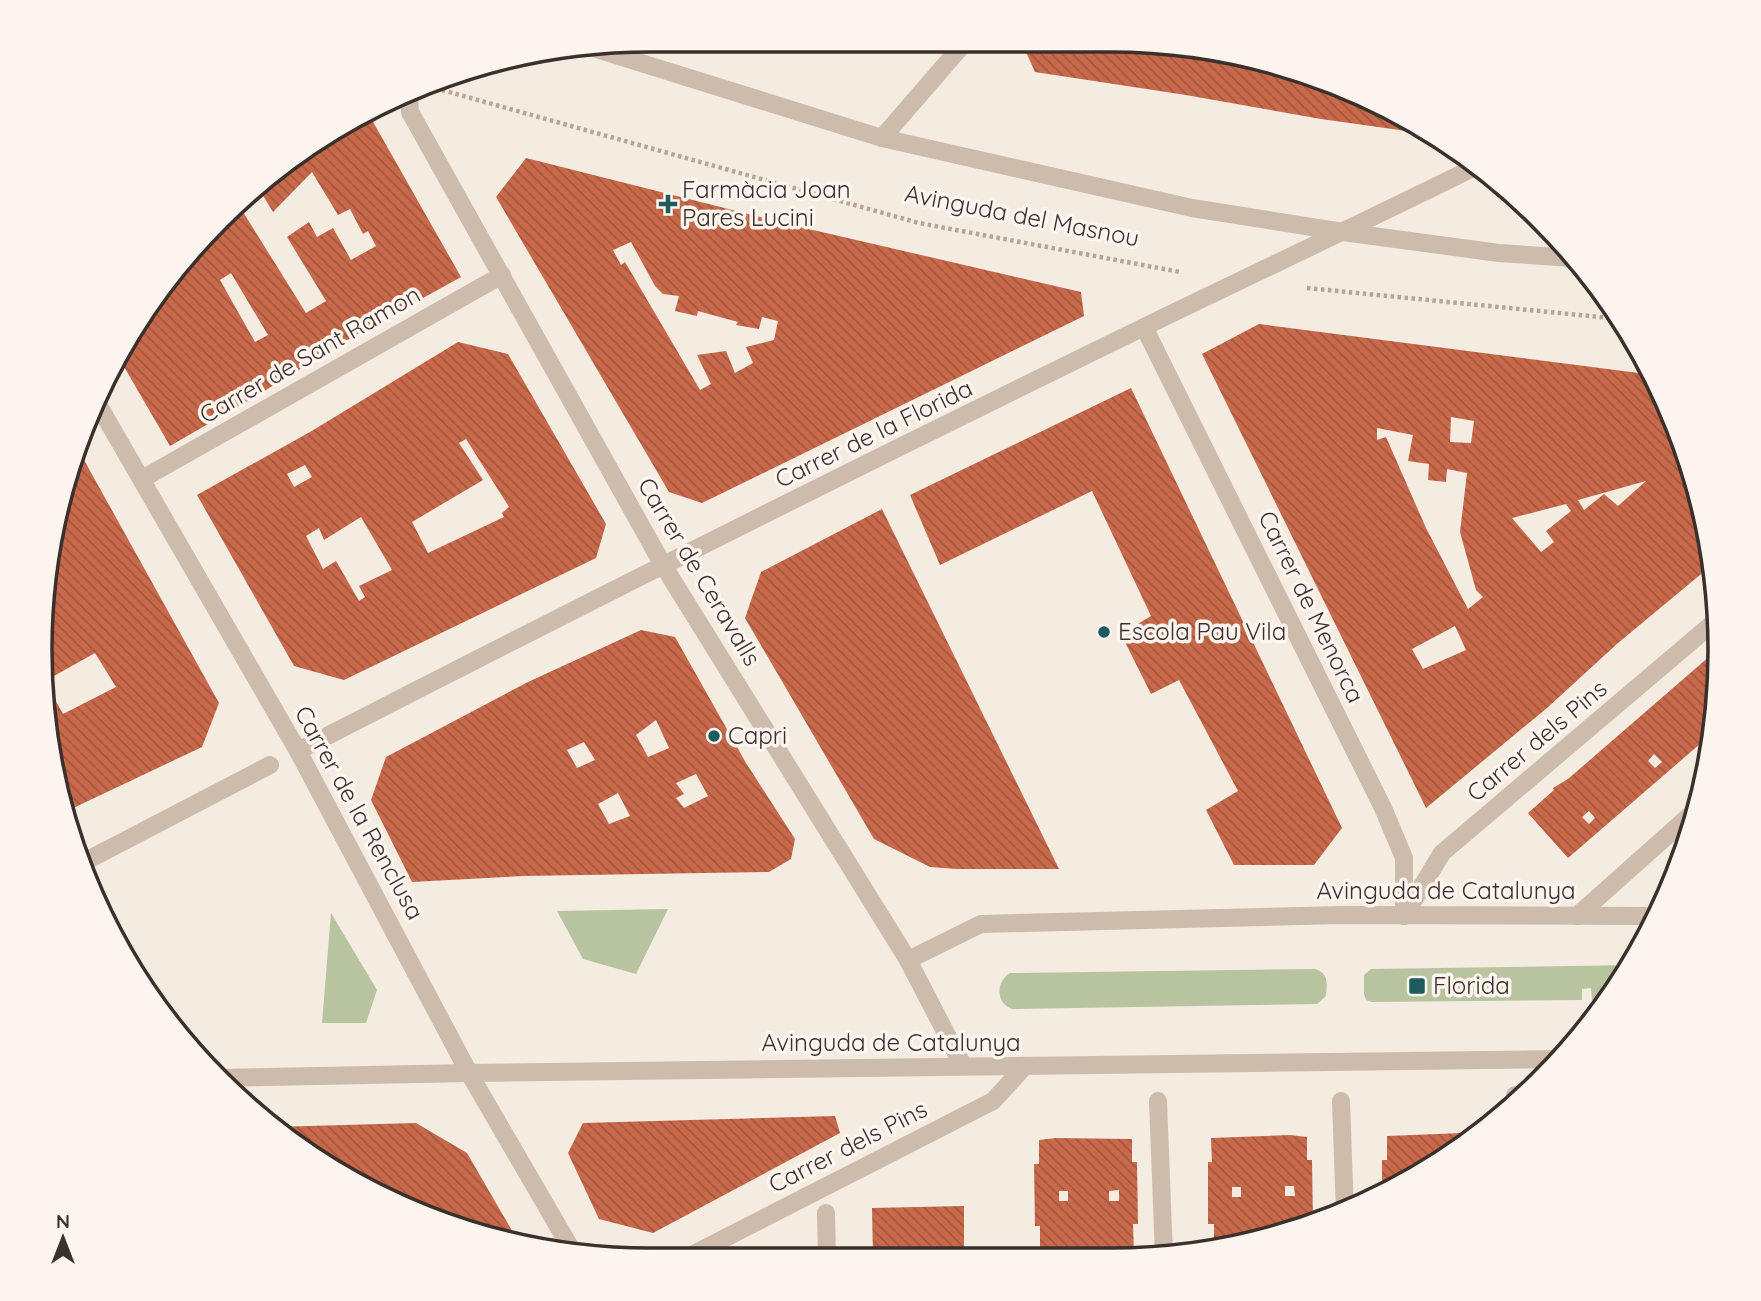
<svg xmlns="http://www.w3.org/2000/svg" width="1761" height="1301" font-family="Quicksand,sans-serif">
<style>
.green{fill:#b8c4a0}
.building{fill:url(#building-back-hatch);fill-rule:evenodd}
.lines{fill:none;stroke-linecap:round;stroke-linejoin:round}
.path{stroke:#b9a596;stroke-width:4.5;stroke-dasharray:3.5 3.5;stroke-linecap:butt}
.pedestrian{stroke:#cdbbac;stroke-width:18}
.minor{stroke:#cdbbac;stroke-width:18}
.poi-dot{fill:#1f5a5e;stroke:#fbf5ee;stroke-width:2.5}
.labels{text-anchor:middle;stroke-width:7;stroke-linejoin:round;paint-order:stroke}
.poi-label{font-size:24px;fill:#3b302b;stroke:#fbf5ee;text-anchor:start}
.street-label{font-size:24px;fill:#3b302b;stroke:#fbf5ee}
.rim{fill:none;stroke:#3b302b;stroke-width:3.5}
</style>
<defs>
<pattern id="building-back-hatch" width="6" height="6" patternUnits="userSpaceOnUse" patternTransform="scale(1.75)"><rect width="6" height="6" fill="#c8694b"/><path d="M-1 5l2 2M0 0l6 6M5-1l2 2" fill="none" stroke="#a4573f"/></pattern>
</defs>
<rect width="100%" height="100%" fill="#f4ebe1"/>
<!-- green -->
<g class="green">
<polygon points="668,909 636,974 583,959 557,911"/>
<polygon points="331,913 377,990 366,1023 322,1023"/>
<polygon points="1633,965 1607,1000 1592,1000 1591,988 1582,989 1582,1000 1372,1002 1366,1000 1364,994 1364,975 1371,969"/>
<path d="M1315 969C1329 973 1327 984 1326 996L1317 1004 1013 1009C995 1004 996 981 1010 973Z"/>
</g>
<!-- building -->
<g class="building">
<polygon points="1023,41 1150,42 1268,61 1428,134 1321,119 1186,95 1035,72 1022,43"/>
<path d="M368 113 461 277 349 339 251 399 170 446 119 358 219 219 238 204 306 313 326 301 287 237 309 222 317 237 333 228 351 260 376 246 368 231 363 234 350 209 338 215 312 172 273 212 259 189 345 122ZM231 273 268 335 255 342 220 280Z"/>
<path d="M526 158 800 227 1081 292 1084 316 702 503 669 492 496 197ZM631 242 655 286 663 294 679 296 675 311 697 316 698 311 738 322 736 325 759 329 762 317 778 321 774 340 746 347 753 363 735 373 726 351 697 355 711 384 700 390 625 262 621 265 613 250Z"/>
<path d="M1259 324 1654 375 1700 493 1712 565 1618 643 1547 708 1426 808 1202 354ZM1451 417 1474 421 1471 443 1450 442ZM1377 428 1413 435 1408 461 1429 464 1428 480 1446 482 1447 469 1467 473 1460 532 1476 590 1483 597 1468 609 1426 528 1386 437 1377 440ZM1646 481 1618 506 1604 494 1584 510 1578 500ZM1566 504 1571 511 1546 531 1554 542 1541 552 1512 518ZM1455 626 1466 650 1423 669 1412 649Z"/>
<path d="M458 342 508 354 606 524 596 558 344 680 294 666 197 495 310 432ZM466 439 509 507 502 513 504 517 428 553 412 522 483 480 459 443ZM305 465 312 477 294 487 287 474ZM361 517 392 570 359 586 365 597 359 601 336 561 323 569 306 536 319 528 324 540Z"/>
<polygon points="1131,388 1342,828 1314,865 1234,865 1206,810 1238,791 1179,680 1151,694 1121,634 1151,616 1092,491 940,565 910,495"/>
<path d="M79 451 219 703 202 747 69 810 42 691 52 531ZM95 653 116 687 63 714 45 681Z"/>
<polygon points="882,509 1059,869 957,869 930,867 874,839 745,618 761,572"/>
<path d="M641 630 675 637 746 763 795 839 791 859 769 872 523 876 412 882 371 800 386 757 528 682ZM656 720 669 748 648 757 636 735ZM584 742 595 760 577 768 567 750ZM696 774 708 796 684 808 676 798 684 794 676 783ZM618 793 630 816 609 824 598 804Z"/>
<path d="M1718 649 1716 702 1712 706 1716 710 1715 731 1568 858 1528 813 1554 790 1553 788 1568 779ZM1654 754 1662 762 1655 768 1648 761ZM1589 811 1595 818 1589 824 1582 817Z"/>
<polygon points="835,1116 840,1133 653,1233 599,1219 568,1153 583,1123"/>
<polygon points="416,1123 467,1153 518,1241 455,1228 377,1193 372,1186 366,1189 346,1179 273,1127"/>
<polygon points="1463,1133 1482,1134 1382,1192 1382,1160 1387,1160 1387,1136"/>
<path d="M1290 1135 1307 1137V1160H1312L1313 1223 1214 1249V1224H1208V1162H1212L1211 1138ZM1285 1186H1294L1295 1196H1285ZM1232 1187H1241V1197H1232Z"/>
<path d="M1056 1138 1132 1139V1162H1137L1138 1224H1133L1134 1256H1040V1226H1035L1034 1164H1039V1140ZM1119 1190V1201H1109V1191ZM1059 1191H1068V1201H1059Z"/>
<polygon points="964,1206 964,1257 873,1258 872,1208"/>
</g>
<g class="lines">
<!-- path -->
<g class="path">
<polyline points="442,90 919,223 1180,272"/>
<polyline points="1307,288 1620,319"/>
</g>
<!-- pedestrian -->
<g class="pedestrian">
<polyline points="82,863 270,765"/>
<polyline points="1577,916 1697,809"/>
<polyline points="1515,1095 1515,1104"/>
<polyline points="1158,1101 1164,1256"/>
<polyline points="1341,1101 1345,1214"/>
<polyline points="826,1213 827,1258"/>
</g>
<!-- minor -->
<g class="minor">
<polyline points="593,48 882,138 1192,208 1343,232 1499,253 1572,258"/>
<polyline points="409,96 410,112 663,565 908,960 963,1066"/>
<polyline points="882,138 966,41"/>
<polyline points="1144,327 1383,808 1404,858 1404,916"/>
<polyline points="96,401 298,751 469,1073 573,1252"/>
<polyline points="142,479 502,275"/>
<path d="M298 751C578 607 859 466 1142 328 1253 274 1364 222 1475 167"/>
<polyline points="1404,916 1442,853 1719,618"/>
<polyline points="908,960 981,924 1342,915 1657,916"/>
<polyline points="219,1078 469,1073 1563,1059"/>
<polyline points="684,1259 993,1101 1024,1067"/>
</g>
</g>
<!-- markers -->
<g class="poi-dot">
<path d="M664.5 193.5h7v7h7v7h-7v7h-7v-7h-7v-7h7z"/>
<circle cx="1104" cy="632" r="7"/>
<circle cx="714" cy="736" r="7"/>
<rect x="1408" y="977" width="18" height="18" rx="3.5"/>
</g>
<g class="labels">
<!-- poi labels -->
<g class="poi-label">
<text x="682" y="198">Farmàcia Joan<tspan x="682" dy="28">Pares Lucini</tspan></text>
<text x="1118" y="640">Escola Pau Vila</text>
<text x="728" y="744">Capri</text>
<text x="1433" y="994">Florida</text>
</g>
<!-- street labels -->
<g class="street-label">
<text transform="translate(1022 216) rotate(11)" y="8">Avinguda del Masnou</text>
<text transform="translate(310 355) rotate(-30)" y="8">Carrer de Sant Ramon</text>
<text transform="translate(874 434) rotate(-26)" y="8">Carrer de la Florida</text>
<text transform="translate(699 572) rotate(59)" y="8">Carrer de Ceravalls</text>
<text transform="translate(1311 607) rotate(64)" y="8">Carrer de Menorca</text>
<text transform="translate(1537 741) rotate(-40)" y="8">Carrer dels Pins</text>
<text transform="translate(359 813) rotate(61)" y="8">Carrer de la Renclusa</text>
<text x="1446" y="899">Avinguda de Catalunya</text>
<text x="891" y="1051">Avinguda de Catalunya</text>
<text transform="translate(848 1147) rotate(-27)" y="8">Carrer dels Pins</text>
</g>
</g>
<!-- crop -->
<path d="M0 0H1761V1301H0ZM650 52H1110A598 598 0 0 1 1708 650V650A598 598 0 0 1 1110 1248H650A598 598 0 0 1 52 650V650A598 598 0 0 1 650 52Z" fill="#fbf5ee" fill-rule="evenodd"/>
<path class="rim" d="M650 52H1110A598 598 0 0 1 1708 650V650A598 598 0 0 1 1110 1248H650A598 598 0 0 1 52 650V650A598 598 0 0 1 650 52Z"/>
<!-- north arrow -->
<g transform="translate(63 1238)" stroke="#fbf5ee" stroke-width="5" paint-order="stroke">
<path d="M0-5L12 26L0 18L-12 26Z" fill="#3b302b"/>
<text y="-10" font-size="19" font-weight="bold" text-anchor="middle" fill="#3b302b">N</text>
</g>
</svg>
